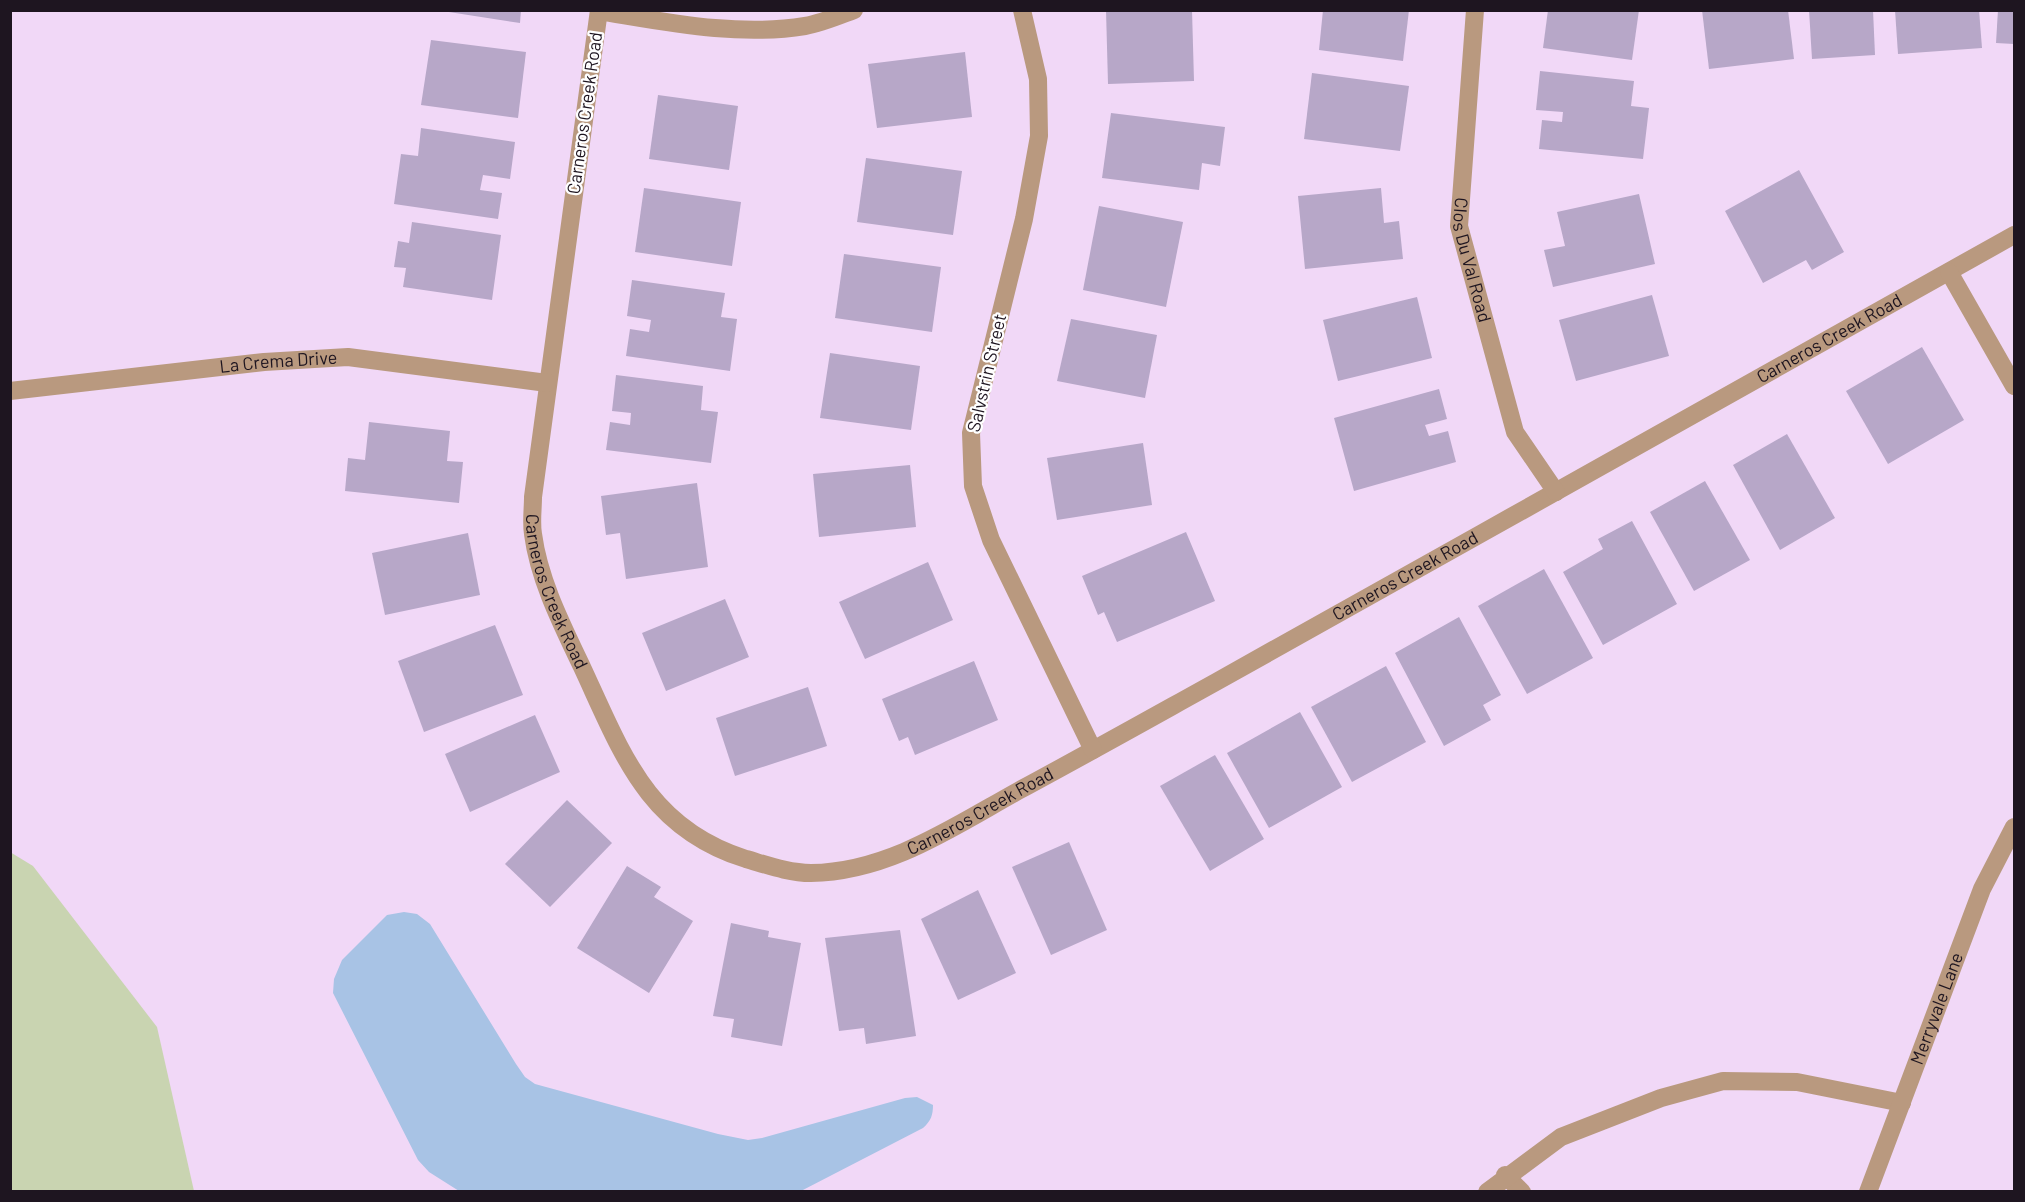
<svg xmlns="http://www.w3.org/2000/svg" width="2025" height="1202" font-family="Barlow,sans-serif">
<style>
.green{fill:#c9d4b1}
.water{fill:#a8c3e5}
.building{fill:#b7a7c8}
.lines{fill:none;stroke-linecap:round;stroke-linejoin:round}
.street{stroke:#b9997f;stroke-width:18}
.labels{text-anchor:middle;stroke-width:4.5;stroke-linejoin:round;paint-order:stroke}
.street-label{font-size:18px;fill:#1e1520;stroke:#fff}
</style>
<rect width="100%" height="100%" fill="#f1d8f7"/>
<!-- green -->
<polygon class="green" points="10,852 33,866 157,1027 194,1191 11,1191"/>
<!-- water -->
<path class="water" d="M404 912 417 914 430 924 516 1064 525 1077 535 1084 718 1134 748 1140 762 1138 905 1098 917 1097 933 1105C933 1115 931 1121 923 1128L801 1191H459L429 1172 418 1160 333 993 334 979 342 960 387 915Z"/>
<!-- building -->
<g class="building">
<polygon points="436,10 521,10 520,23"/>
<polygon points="1106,10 1192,10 1194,81 1108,84"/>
<polygon points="1323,10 1409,10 1403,61 1319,50"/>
<polygon points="1548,10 1639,10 1632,60 1543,48"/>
<polygon points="1702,10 1788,10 1794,59 1709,69"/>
<polygon points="1809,10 1873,10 1875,55 1812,59"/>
<polygon points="1895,10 1979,10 1982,48 1898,54"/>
<polygon points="1998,10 2014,10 2014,44 1996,43"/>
<polygon points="431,40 526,52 518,118 421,105"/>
<polygon points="965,52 972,117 877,128 868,64"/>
<polygon points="1540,71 1634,81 1631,106 1649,108 1643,159 1539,149 1542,120 1562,122 1563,112 1536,110"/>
<polygon points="1312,73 1409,86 1400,151 1304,139"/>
<polygon points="658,95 738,106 729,170 649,159"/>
<polygon points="1111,113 1225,127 1220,166 1202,163 1199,190 1102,178"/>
<polygon points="421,128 515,142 510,179 483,175 480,190 502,193 498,219 394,204 401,154 418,156"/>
<polygon points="866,158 962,171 953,235 857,222"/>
<polygon points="1799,170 1844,252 1812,270 1806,260 1763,283 1725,211"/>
<polygon points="644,188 741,202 732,266 635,252"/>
<polygon points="1381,188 1384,223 1399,221 1403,259 1305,269 1298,196"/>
<polygon points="1639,194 1655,264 1553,287 1544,250 1565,246 1557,212"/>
<polygon points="1099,206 1183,222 1166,307 1083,290"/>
<polygon points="412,222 501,235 492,300 403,287 406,268 394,267 398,241 409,243"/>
<polygon points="844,254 941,267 932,332 835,318"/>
<polygon points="632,280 725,293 721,317 737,319 730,371 626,356 630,329 649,332 651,320 627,316"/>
<polygon points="1652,295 1669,356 1576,381 1559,320"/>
<polygon points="1417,297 1432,358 1338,381 1323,320"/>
<polygon points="1071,319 1157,335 1145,398 1057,381"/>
<polygon points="1922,347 1964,420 1888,464 1846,391"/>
<polygon points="830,353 920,366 911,430 820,418"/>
<polygon points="616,375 703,386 701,410 718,412 711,463 606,450 610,422 630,425 631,413 612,411"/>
<polygon points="1439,389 1447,419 1425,425 1429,436 1448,431 1456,462 1354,491 1334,418"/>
<polygon points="369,422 450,431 447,461 463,462 459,503 345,491 348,458 365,460"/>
<polygon points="1787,434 1835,518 1780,550 1733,465"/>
<polygon points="1143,443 1152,505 1057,520 1047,458"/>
<polygon points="910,465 916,527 819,537 813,474"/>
<polygon points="1705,481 1750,560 1694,591 1650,512"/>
<polygon points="697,483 708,567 626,579 620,533 606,535 601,496"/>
<polygon points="1632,521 1677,604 1603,645 1563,572 1603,549 1598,539"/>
<polygon points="1186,532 1215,601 1117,642 1104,612 1098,615 1082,576"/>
<polygon points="468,533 480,595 385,615 372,553"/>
<polygon points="928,562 953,620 865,659 839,602"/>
<polygon points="1544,569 1593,658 1527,694 1478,606"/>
<polygon points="725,599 749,657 666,691 642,633"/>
<polygon points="1459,617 1501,695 1483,705 1491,720 1444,746 1395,653"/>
<polygon points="495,625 523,695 424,732 398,661"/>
<polygon points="974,661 998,720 915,755 908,737 899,741 882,699"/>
<polygon points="1386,666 1426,742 1352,782 1311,707"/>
<polygon points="808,687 827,746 735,776 716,718"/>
<polygon points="1300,712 1342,787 1269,828 1227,753"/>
<polygon points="535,715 560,772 470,812 445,754"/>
<polygon points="1215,755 1264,839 1210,871 1160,786"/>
<polygon points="567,800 612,843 550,907 505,864"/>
<polygon points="1069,842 1107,930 1051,955 1012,867"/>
<polygon points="627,866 661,887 654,897 693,921 649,993 577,948"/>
<polygon points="978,890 1016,973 958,1000 921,919"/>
<polygon points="731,923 769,931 768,937 801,943 782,1046 731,1037 734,1019 713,1016"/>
<polygon points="900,930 916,1036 866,1044 864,1028 839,1031 825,938"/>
</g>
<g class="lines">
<!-- street -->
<g class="street">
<path id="s1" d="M599 10 533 497C533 509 531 522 533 534 539 580 562 625 582 667 622 753 647 828 746 859 767 865 789 873 811 873 888 872 953 827 1018 791 1085 755 1151 718 1216 682 1482 533 1749 384 2014 235"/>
<polyline points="1022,10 1038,79 1039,136 1024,219 971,433 973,486 991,540 1093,750"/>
<path id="s2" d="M1475 10 1459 226 1515 432 1556 492"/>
<path d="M599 11C667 22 737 37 805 26 822 23 838 16 854 10"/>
<polyline points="1949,272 2014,386"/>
<path id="s3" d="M10 391 264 362 348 357 547 383"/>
<polyline points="1505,1175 1522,1192"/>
<polyline points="1487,1192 1561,1137 1661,1098 1723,1081 1797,1082 1902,1103"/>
<path id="s4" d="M1868 1192 1982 889 2014 827"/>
</g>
</g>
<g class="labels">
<!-- street labels -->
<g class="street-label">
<text transform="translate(585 113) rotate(-82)" y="6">Carneros Creek Road</text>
<text dy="6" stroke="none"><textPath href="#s2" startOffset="252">Clos Du Val Road</textPath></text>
<text dy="6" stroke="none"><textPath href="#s1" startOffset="2154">Carneros Creek Road</textPath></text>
<text dy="6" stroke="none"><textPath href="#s3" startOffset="270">La Crema Drive</textPath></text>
<text transform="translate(987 373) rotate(-77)" y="6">Salvstrin Street</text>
<text dy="6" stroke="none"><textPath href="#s1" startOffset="1668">Carneros Creek Road</textPath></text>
<text dy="6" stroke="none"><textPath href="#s1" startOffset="590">Carneros Creek Road</textPath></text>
<text dy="6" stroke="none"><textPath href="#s1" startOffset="1182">Carneros Creek Road</textPath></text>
<text dy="6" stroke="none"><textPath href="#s4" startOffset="196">Merryvale Lane</textPath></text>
</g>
</g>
<!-- border -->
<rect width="2025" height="1202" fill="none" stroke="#1e1520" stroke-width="24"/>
</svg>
